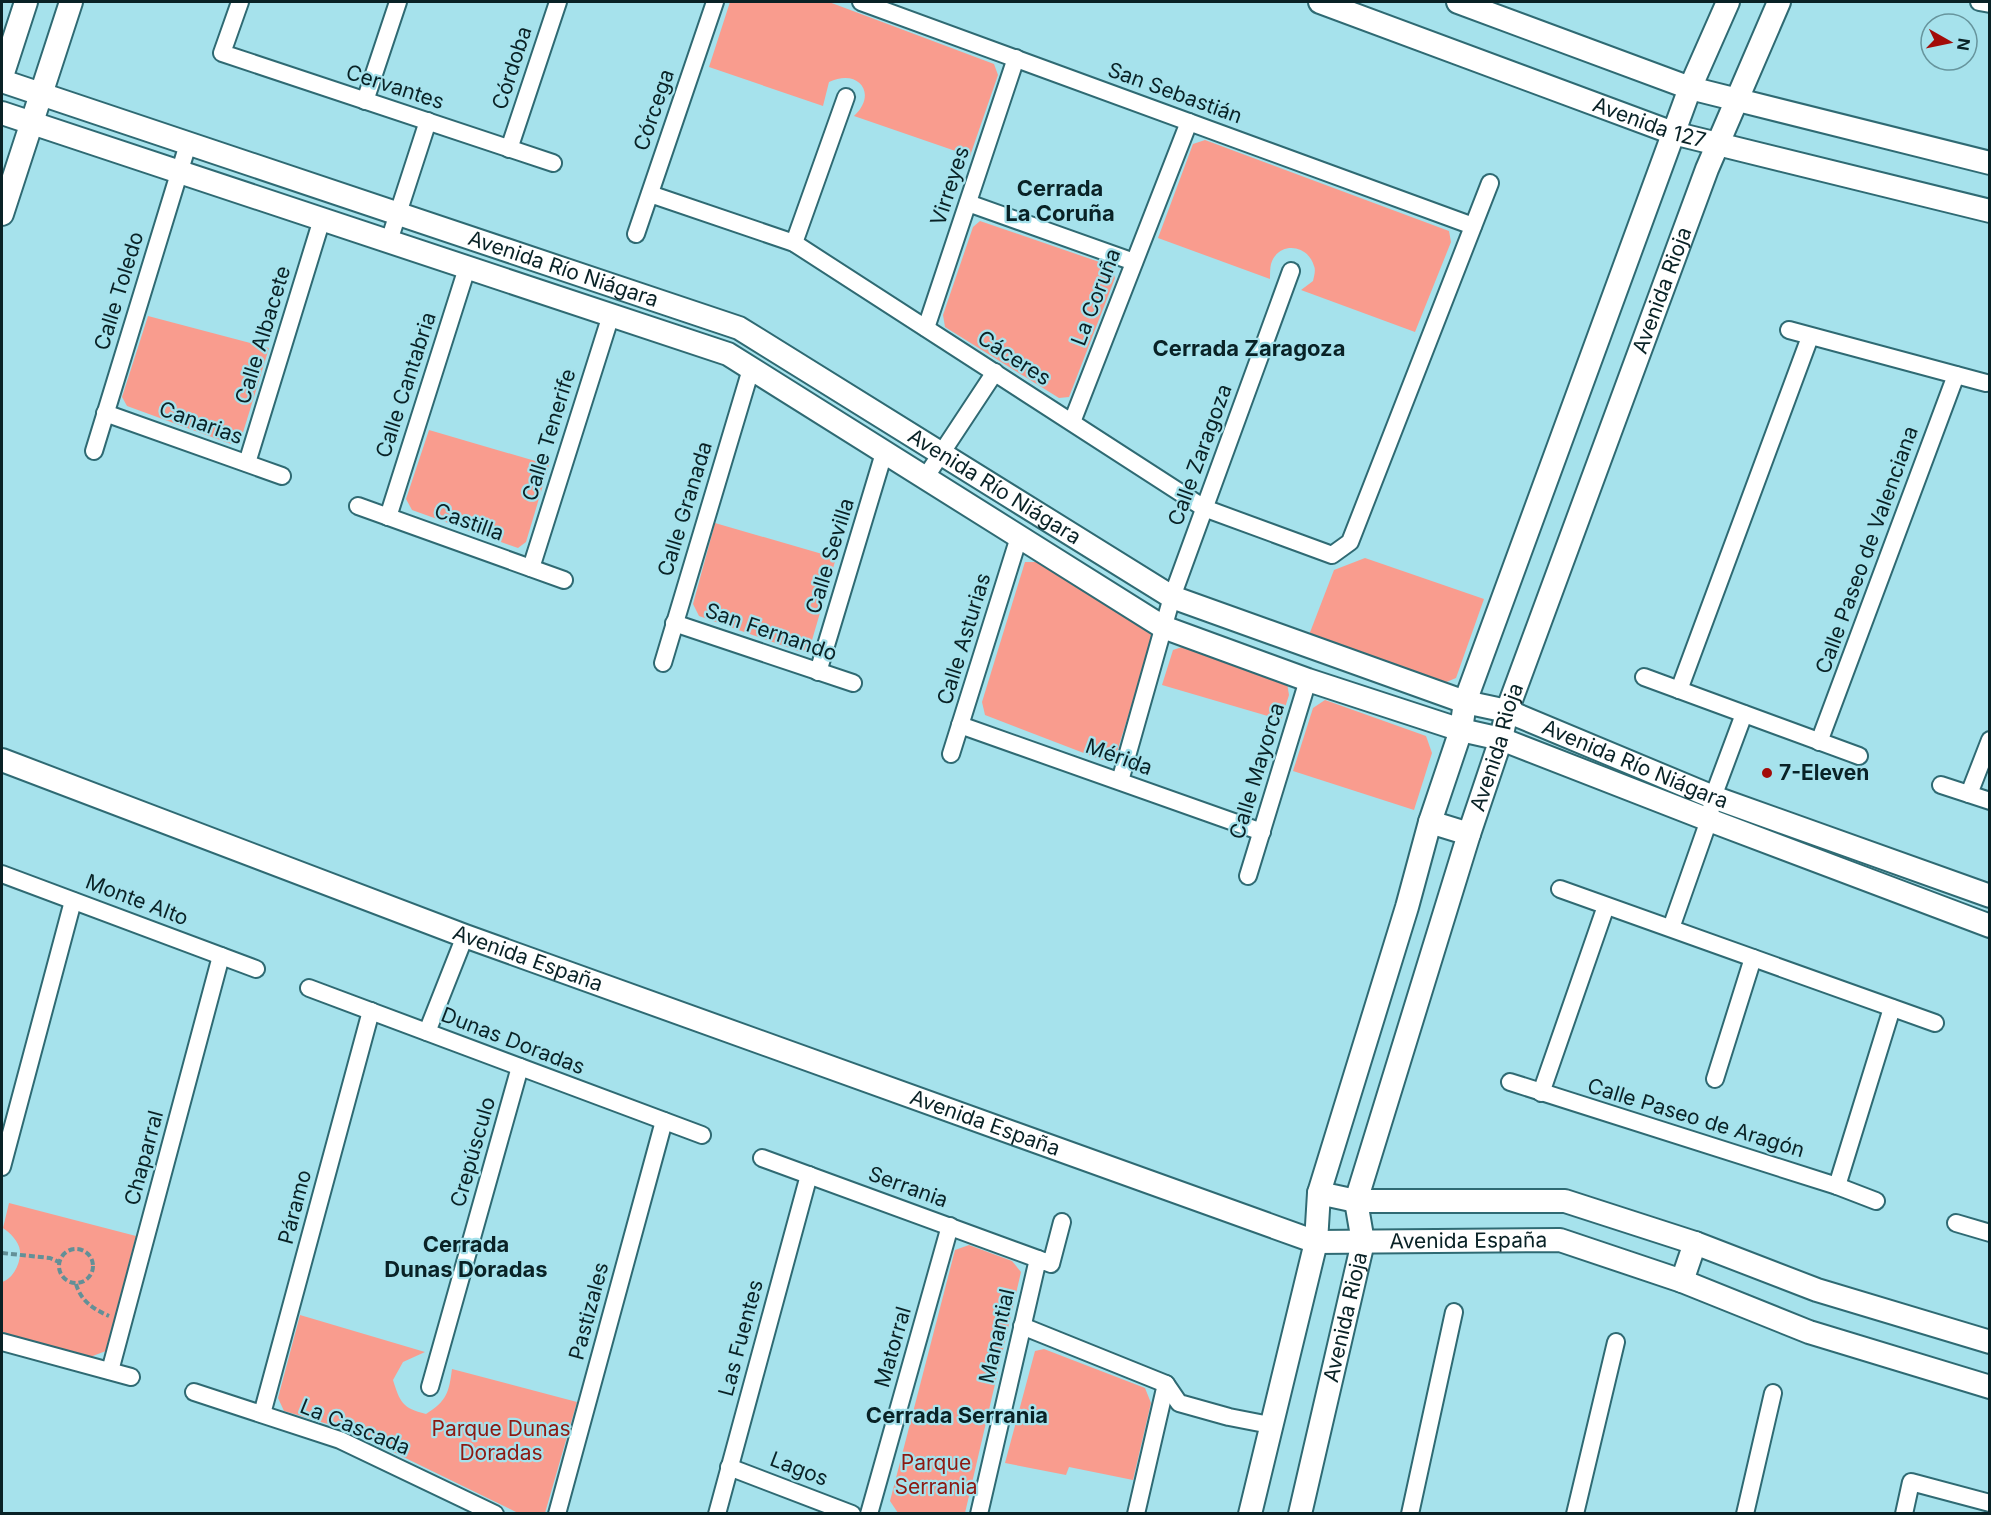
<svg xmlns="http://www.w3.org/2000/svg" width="1991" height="1515" font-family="Inter,sans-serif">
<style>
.green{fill:#f99c8e}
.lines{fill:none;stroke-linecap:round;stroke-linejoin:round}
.street-casing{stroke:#2f6a73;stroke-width:20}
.secondary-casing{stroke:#2f6a73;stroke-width:26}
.path{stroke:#639097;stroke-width:4;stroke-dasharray:6 3;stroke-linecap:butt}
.street{stroke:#fff;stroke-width:16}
.secondary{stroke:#fff;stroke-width:22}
.poi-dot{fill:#a30b08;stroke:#a6e2ec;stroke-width:2}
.labels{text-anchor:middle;stroke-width:4.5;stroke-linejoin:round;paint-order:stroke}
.street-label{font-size:21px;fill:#092226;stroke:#a6e2ec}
.poi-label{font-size:21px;font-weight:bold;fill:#092226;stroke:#a6e2ec;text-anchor:start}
.park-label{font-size:21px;fill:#8d1912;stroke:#a6e2ec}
.neighbourhood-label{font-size:22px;font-weight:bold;fill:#092226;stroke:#a6e2ec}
</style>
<rect width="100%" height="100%" fill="#a6e2ec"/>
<!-- green -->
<g class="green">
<path d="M730 2H829L994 64 998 75 970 156 854 116C878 94 859 68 829 82L823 106 709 67Z"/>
<path d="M1205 140 1449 231 1451 242 1415 332 1301 290 1313 281C1314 276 1316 270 1314 266 1308 244 1278 241 1271 264 1270 268 1270 274 1270 279L1158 238 1193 144Z"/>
<polygon points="980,221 1111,266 1115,278 1069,397 1059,398 945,327 943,315 973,227"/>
<polygon points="148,316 269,348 241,439 231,444 127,406 122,397"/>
<polygon points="429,430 549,465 526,542 518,548 412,510 406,499"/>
<polygon points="715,523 836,558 810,647 801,652 699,616 693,604"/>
<polygon points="1365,558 1484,599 1456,678 1444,683 1309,635 1334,570"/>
<polygon points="1025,562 1036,562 1149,626 1152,639 1116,755 1102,760 985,715 982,702"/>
<polygon points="1182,647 1287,683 1289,695 1281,720 1162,685 1173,650"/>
<polygon points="1325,700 1426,736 1432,753 1414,810 1293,771 1313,708"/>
<path d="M9 1203 136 1236 106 1351 90 1357 2 1332V1282C13 1279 21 1263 20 1251 19 1241 10 1233 3 1228Z"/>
<polygon points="969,1245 1012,1261 1021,1272 965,1513 898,1513 890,1501 955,1250"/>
<path d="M300 1315 425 1352 403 1362 393 1380C400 1402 402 1408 426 1414 447 1401 449 1392 452 1369L577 1402 545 1513H518L348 1430 284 1411 278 1398Z"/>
<polygon points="1044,1349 1145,1388 1151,1403 1133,1480 1069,1467 1066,1475 1005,1463 1035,1351"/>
</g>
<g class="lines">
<defs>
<g id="street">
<polyline points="240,2 222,53 553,163"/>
<polyline points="861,2 1473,226"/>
<polyline points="1979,2 1990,4"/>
<polyline points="365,101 398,2"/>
<polyline points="509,149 558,2"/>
<polyline points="650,194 794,243 1204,508 1332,555 1350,542 1490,183"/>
<polyline points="968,203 1134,262"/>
<polyline points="636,234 715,2"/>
<polyline points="389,241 428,121"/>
<polyline points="794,243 846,97"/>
<polyline points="926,328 1016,58"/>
<polyline points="1789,330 1986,383"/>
<polyline points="105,413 282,476"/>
<polyline points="1072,422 1189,122"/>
<polyline points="94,451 188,144"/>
<polyline points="247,463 322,219"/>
<polyline points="925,478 995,372"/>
<polyline points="358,506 564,580"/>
<polyline points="388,517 467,268"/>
<polyline points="531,568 611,315"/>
<polyline points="674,623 853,683"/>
<polyline points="663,663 751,369"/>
<polyline points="818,672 884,453"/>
<polyline points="1644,677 1859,756"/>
<polyline points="1679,690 1810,337"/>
<polyline points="960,725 1262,832"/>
<polyline points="1819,742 1956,375"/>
<polyline points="951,754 1019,537"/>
<polyline points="1120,781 1172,597 1291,271"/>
<polyline points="1941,785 1990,801"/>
<polyline points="1969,794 1990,740"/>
<polyline points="2,874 256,969"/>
<polyline points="1248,876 1308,680"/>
<polyline points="1560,889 1935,1023"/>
<polyline points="1671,928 1709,820 1713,797 1744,714"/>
<polyline points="309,988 702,1135"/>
<polyline points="427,1032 465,936"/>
<polyline points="1715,1079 1753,958"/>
<polyline points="1510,1082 1837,1186 1876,1201"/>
<polyline points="1541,1093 1606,906"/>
<polyline points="762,1158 1038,1259"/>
<polyline points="2,1167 73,901"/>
<polyline points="1837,1186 1892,1008"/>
<polyline points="1956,1223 1990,1233"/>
<polyline points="1022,1326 1166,1384 1179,1403 1229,1417 1270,1425"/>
<polyline points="2,1342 131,1377"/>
<polyline points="110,1371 221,956"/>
<polyline points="430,1387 520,1067"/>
<polyline points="194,1392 340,1440 495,1514"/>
<polyline points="262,1414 371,1011"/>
<polyline points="729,1467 852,1514"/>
<polyline points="557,1514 664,1121"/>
<polyline points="717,1514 809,1175"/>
<polyline points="869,1514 950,1226"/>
<polyline points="979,1514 1038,1259 1051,1264 1062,1222"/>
<polyline points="1136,1514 1166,1384"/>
<polyline points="1410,1514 1454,1312"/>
<polyline points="1575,1514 1616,1342"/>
<polyline points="1745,1514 1773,1393"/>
<polyline points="1904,1514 1911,1482 1990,1503"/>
</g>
<g id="secondary">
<path id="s1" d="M1320 2 1673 133 1990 211"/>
<polyline points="1458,2 1690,88 1990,163"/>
<polyline points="2,76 26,2"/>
<path id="s2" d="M2 81 739 328 1172 597 1465 702 1507 711 1713 797 1990 896"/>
<polyline points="2,113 728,354 1163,627 1308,680 1461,730 1501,739 1709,820 1990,926"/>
<polyline points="2,214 71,2"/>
<path id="s3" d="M2 760 465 936 1316 1242 1560 1240 1682 1281 1809 1332 1990 1387"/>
<polyline points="1430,822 1469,834"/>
<polyline points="1319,1193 1356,1201 1565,1201 1695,1243 1817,1290 1990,1342"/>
<polyline points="1682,1281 1695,1243"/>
<polyline points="1250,1514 1316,1242 1319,1193 1407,907 1430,822 1461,730 1465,702 1690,88 1728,2"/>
<path id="s4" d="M1300 1514 1363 1242 1356 1201 1469 834 1501 739 1507 711 1707 169 1779 2"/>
</g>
</defs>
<!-- street casing -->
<use href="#street" class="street-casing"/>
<!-- secondary casing -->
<use href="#secondary" class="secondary-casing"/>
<!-- path -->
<g class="path">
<circle cx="76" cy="1266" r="17"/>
<polyline points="2,1253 50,1258 59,1262"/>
<path d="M76 1284C81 1301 93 1309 109 1316"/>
</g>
<!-- street -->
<use href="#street" class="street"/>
<!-- secondary -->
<use href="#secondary" class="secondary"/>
</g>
<!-- markers -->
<circle class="poi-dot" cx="1767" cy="773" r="6"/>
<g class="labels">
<!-- street labels -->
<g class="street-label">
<text transform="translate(512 68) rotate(-72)" y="7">Córdoba</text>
<text transform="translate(395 87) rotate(18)" y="7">Cervantes</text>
<text transform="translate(1175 93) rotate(20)" y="7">San Sebastián</text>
<text transform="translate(654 110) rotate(-71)" y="7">Córcega</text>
<text dy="7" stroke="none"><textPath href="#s1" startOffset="351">Avenida 127</textPath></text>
<text transform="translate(950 186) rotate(-72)" y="7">Virreyes</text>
<text dy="7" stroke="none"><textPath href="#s2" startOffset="592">Avenida Río Niágara</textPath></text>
<text dy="7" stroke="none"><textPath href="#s4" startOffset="1282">Avenida Rioja</textPath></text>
<text transform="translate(119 291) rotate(-73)" y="7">Calle Toledo</text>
<text transform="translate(1096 297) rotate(-69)" y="7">La Coruña</text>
<text transform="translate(263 335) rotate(-73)" y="7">Calle Albacete</text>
<text transform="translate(1014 358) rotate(33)" y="7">Cáceres</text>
<text transform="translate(406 385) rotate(-72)" y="7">Calle Cantabria</text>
<text transform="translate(201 423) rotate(20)" y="7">Canarias</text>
<text transform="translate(549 435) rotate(-73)" y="7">Calle Tenerife</text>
<text transform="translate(1200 455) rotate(-70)" y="7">Calle Zaragoza</text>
<text dy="7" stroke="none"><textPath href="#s2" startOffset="1078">Avenida Río Niágara</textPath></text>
<text transform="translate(685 509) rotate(-73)" y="7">Calle Granada</text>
<text transform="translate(469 522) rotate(20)" y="7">Castilla</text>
<text transform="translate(1867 550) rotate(-70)" y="7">Calle Paseo de Valenciana</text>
<text transform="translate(830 556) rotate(-73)" y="7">Calle Sevilla</text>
<text transform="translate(771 632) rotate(19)" y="7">San Fernando</text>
<text transform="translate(964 639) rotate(-73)" y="7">Calle Asturias</text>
<text dy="7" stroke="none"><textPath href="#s4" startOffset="796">Avenida Rioja</textPath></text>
<text transform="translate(1119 757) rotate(20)" y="7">Mérida</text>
<text dy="7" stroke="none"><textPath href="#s2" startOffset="1780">Avenida Río Niágara</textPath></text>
<text transform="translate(1257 771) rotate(-73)" y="7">Calle Mayorca</text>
<text transform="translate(137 900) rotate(21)" y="7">Monte Alto</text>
<text dy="7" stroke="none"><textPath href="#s3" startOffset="562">Avenida España</textPath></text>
<text transform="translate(513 1041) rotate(21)" y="7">Dunas Doradas</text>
<text transform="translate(1696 1118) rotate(17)" y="7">Calle Paseo de Aragón</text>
<text dy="7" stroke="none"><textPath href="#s3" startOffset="1048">Avenida España</textPath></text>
<text transform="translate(473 1152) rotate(-74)" y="7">Crepúsculo</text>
<text transform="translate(144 1158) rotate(-75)" y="7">Chaparral</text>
<text transform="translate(908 1187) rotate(20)" y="7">Serrania</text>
<text transform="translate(295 1207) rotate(-75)" y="7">Páramo</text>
<text dy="7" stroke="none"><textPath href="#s3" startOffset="1552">Avenida España</textPath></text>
<text transform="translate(589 1311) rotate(-75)" y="7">Pastizales</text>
<text dy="7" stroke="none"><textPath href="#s4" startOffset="202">Avenida Rioja</textPath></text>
<text transform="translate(997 1336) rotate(-77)" y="7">Manantial</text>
<text transform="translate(741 1338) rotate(-75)" y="7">Las Fuentes</text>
<text transform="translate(893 1347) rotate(-74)" y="7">Matorral</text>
<text transform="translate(355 1427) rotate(22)" y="7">La Cascada</text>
<text transform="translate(799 1469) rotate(21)" y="7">Lagos</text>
</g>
<!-- poi labels -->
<g class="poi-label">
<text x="1779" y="780">7-Eleven</text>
</g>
<!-- park labels -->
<g class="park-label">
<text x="501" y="1436">Parque Dunas<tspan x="501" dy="24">Doradas</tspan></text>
<text x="936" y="1470">Parque<tspan x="936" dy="24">Serrania</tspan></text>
</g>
<!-- neighbourhood labels -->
<g class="neighbourhood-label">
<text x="1060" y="196">Cerrada<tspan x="1060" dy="25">La Coruña</tspan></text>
<text x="1249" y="356">Cerrada Zaragoza</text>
<text x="466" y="1252">Cerrada<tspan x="466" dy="25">Dunas Doradas</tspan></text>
<text x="957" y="1423">Cerrada Serrania</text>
</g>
</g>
<!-- border -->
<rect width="1991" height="1515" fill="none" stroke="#092226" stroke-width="6"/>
<!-- north arrow -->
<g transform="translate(1949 42) rotate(99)"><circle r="28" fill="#a6e2ec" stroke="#67959d" stroke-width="1.5"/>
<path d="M0-4.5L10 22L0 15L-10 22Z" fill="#a30b08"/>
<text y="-9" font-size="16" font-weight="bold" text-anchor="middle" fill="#092226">N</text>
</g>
</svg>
